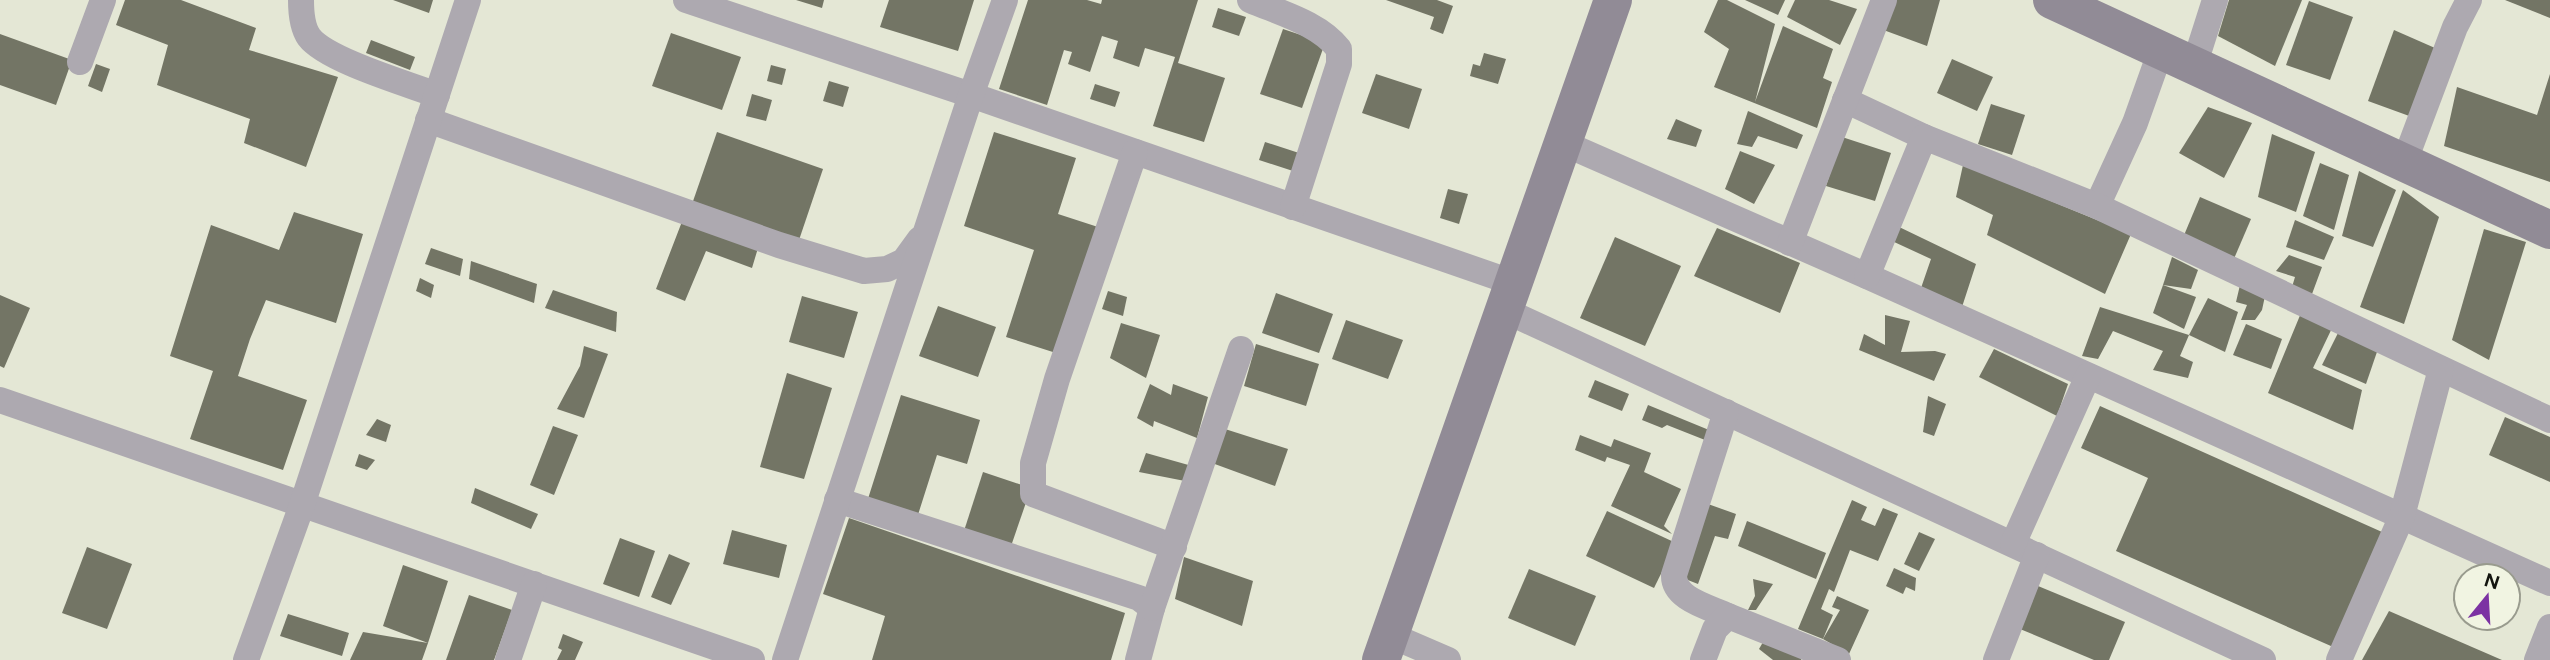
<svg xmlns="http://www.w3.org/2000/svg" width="2550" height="660" font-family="Figtree,sans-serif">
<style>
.building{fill:#737565}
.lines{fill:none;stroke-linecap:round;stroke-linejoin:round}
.street{stroke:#ada9b0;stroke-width:26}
.secondary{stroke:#918b96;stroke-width:38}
</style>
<rect width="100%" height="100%" fill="#e4e7d5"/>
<!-- building -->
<g class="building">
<polygon points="125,0 181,0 256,28 249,50 338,77 306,167 244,143 250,119 157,85 168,45 116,25"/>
<polygon points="393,0 433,0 429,13"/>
<polygon points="796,0 824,0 822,8"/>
<polygon points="889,0 974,0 958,51 880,27"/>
<polygon points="1028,0 1087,0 1101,4 1102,0 1198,0 1178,63 1225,78 1204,142 1153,126 1175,57 1145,48 1139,67 1113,58 1118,41 1102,36 1090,72 1068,64 1072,52 1064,50 1047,105 999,89"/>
<polygon points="1386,0 1437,0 1453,6 1443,34 1430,29 1434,17"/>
<polygon points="1718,0 1727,0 1775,24 1755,102 1783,26 1833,49 1823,78 1832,82 1817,128 1714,87 1729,49 1704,32"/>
<polygon points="1745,0 1785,0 1778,15"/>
<polygon points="1795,0 1829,0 1857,9 1840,45 1787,17"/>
<polygon points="1889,0 1940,0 1927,46 1878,28"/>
<polygon points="2229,0 2302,0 2275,66 2218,36"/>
<polygon points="2505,0 2550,0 2550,18"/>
<polygon points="2309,1 2353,17 2330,80 2286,65"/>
<polygon points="1218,8 1246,17 1239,36 1212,27"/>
<polygon points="1283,29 1325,43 1302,108 1260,94"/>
<polygon points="2394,30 2435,48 2412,117 2368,101"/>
<polygon points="671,33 741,57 722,110 652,86"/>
<polygon points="0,34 72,60 56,105 0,85"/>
<polygon points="371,40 415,57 410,70 366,53"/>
<polygon points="1484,53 1506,59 1498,84 1470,76 1473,64 1480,66"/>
<polygon points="1952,59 1993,77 1977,111 1937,93"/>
<polygon points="96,64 110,69 102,92 88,86"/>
<polygon points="771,65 786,69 782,85 767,81"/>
<polygon points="1376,74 1422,89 1409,129 1362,113"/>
<polygon points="2550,74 2550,182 2444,146 2457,87 2537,115"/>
<polygon points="829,81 849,87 843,107 823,101"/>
<polygon points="1095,84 1120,92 1115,107 1090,99"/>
<polygon points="752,94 772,100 766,121 746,116"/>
<polygon points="1991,104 2025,115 2012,155 1978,144"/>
<polygon points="2208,107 2252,123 2224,178 2179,153"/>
<polygon points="1748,111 1803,135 1797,149 1758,136 1752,147 1737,144"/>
<polygon points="1676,119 1702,130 1696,147 1667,139"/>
<polygon points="717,132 823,169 798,243 691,207"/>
<polygon points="994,132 1076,158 1058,214 1098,227 1056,353 1006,337 1034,250 964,226"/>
<polygon points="2272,134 2315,152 2296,212 2258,197"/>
<polygon points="1842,137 1891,153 1875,201 1826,186"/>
<polygon points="1265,142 1299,153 1293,171 1259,160"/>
<polygon points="1740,151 1775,165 1754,204 1725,189"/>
<polygon points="2320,163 2349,175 2334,230 2303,216"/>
<polygon points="1963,165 2131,234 2105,294 1987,235 1993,215 1956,197"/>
<polygon points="2359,171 2396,190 2373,247 2342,236"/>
<polygon points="1448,189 1468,194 1459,224 1440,218"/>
<polygon points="2403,190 2439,217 2404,324 2360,307"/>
<polygon points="2200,197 2251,219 2233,261 2182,240"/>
<polygon points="294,212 363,234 336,323 266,300 250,339 238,376 307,400 283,470 190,439 213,371 170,356 211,225 279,250"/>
<polygon points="683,219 758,248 752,268 706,251 685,301 656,289"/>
<polygon points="2295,220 2334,237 2324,260 2286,247"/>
<polygon points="1895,225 1976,264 1962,307 1921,288 1931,259 1892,241"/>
<polygon points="1717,228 1800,263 1780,313 1694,276"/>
<polygon points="2484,229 2526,242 2489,360 2452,340"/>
<polygon points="1615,237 1681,266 1645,346 1580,318"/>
<polygon points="431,248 463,259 460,276 425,264"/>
<polygon points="2289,255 2322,267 2312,294 2292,287 2295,277 2276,271"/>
<polygon points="2172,257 2198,270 2191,289 2163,285"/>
<polygon points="471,261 537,284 534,303 469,279"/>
<polygon points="420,278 434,285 431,298 416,291"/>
<polygon points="2163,285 2196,297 2184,329 2153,313"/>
<polygon points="2240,285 2265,296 2262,310 2255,320 2241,320 2247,305 2236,302"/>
<polygon points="553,290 617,312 616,332 545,308"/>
<polygon points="1108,291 1127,297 1123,316 1102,309"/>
<polygon points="1276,293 1333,314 1319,353 1262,333"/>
<polygon points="0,295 30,308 4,368 0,366"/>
<polygon points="802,296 858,312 844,358 789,342"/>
<polygon points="2208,298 2238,312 2225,352 2189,335"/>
<polygon points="938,306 996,327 978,377 919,356"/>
<polygon points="2100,307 2189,335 2180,356 2193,362 2188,378 2153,370 2163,351 2113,331 2098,359 2082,356"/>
<polygon points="2301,313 2333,326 2313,368 2362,390 2353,430 2268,393"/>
<polygon points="1885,315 1910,321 1901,352 1935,351 1946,354 1934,381 1859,350 1864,334 1885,345"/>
<polygon points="1346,320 1403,340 1388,379 1332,359"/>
<polygon points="1121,323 1160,335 1146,378 1110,358"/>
<polygon points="2246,324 2282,339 2271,369 2233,355"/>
<polygon points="2340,329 2379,346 2366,384 2322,365"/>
<polygon points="1256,344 1319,364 1306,406 1244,386"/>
<polygon points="584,346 608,354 584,418 557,409 580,366"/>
<polygon points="1994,349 2068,384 2057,416 1979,377"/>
<polygon points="787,373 832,388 804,479 760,467"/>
<polygon points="1595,380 1629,394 1622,411 1588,397"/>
<polygon points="1150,384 1171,395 1173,384 1208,397 1197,438 1154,421 1153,427 1137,418"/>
<polygon points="901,395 980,420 967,464 937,455 916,521 866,505"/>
<polygon points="1928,396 1946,404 1934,436 1923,432"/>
<polygon points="1648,405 1709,430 1705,440 1667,425 1662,428 1642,420"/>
<polygon points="2100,406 2391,536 2340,650 2116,551 2148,478 2081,448"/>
<polygon points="2505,417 2550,437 2550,482 2489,455"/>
<polygon points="377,419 391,425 386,442 366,435"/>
<polygon points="553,426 578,435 554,495 530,485"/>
<polygon points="1225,429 1288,449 1275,486 1212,463"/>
<polygon points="1580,435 1611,447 1614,439 1651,453 1644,472 1681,489 1664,526 1672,534 1611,506 1630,465 1607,457 1605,462 1575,450"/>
<polygon points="1146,453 1192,466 1185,481 1139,472"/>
<polygon points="359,454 375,460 367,470 355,466"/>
<polygon points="983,472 1031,488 1010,549 963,534"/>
<polygon points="475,488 538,514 531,529 471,503"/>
<polygon points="1852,500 1867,507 1861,520 1875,526 1883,508 1898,514 1878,561 1850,550 1834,592 1829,589 1821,609 1833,615 1823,639 1798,629"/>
<polygon points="1708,504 1736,514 1728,539 1715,536 1698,584 1680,577"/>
<polygon points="1607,511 1676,543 1654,588 1586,556"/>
<polygon points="849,518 1125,613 1111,660 872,660 885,616 823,594"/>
<polygon points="1747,521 1826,553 1816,579 1738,546"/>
<polygon points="732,530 787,545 779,578 723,564"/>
<polygon points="1919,532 1935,539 1919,571 1904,564"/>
<polygon points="620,538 655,551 639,597 603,584"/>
<polygon points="87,547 132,564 107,629 62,613"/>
<polygon points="669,554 690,563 671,605 651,597"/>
<polygon points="1184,557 1253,581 1242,626 1175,599"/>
<polygon points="403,565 448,581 428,643 422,660 350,660 363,632 428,643 383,626"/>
<polygon points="1894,568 1916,578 1915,591 1906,587 1903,594 1886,586"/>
<polygon points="1529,569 1596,596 1575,646 1508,618"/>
<polygon points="1753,579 1773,584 1756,610 1748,610 1755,596"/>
<polygon points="2038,586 2125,622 2109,660 2094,660 2020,629"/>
<polygon points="469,595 512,610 494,660 446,660"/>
<polygon points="1837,596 1869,610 1849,654 1823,639 1840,610 1832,607"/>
<polygon points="2389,611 2502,660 2362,660"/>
<polygon points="288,614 349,633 342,656 280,636"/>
<polygon points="563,634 583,642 575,660 557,660 562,650 558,648"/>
<polygon points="1766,637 1803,655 1801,660 1773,660 1759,649"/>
</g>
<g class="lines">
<!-- street -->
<g class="street">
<path d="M301 0C301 12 302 27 309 37 326 60 408 84 437 95"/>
<polyline points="686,0 971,95 1514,283"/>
<path d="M1250 0C1280 13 1319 23 1339 49V64L1293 207"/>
<polyline points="80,62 103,0"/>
<polyline points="2194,66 2215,0"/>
<polyline points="1845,100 1924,137"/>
<polyline points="428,120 779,245 864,271 887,269 904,261 920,239"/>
<polyline points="1563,143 1867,276 2550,583"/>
<polyline points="1135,152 1057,379 1033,463 1033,494 1174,547"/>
<polyline points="2404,163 2455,27 2469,0"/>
<polyline points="2097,206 2135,123 2161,50"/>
<polyline points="1790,243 1884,0"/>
<polyline points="1867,276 1924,137 2097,206 2550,420"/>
<polyline points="1504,310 2263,660"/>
<polyline points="0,400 752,660"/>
<path d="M1726 412 1674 575C1673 599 1709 607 1728 616"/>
<polyline points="837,500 1139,598 1152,608 1138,660"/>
<polyline points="2013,544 2088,376"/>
<polyline points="1152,608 1241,349"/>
<polyline points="1390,635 1448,660"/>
<polyline points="246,660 302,505 468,0"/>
<polyline points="508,660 534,584"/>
<polyline points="785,660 971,95 1005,0"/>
<polyline points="1703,660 1715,629 1728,616 1838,660"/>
<polyline points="1996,660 2037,555"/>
<polyline points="2339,660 2402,516 2441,369"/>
<polyline points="2537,660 2550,627"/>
</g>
<!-- secondary -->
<g class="secondary">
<polyline points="2052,0 2550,230"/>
<polyline points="1381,660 1613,0"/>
</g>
</g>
<!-- north arrow -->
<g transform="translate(2487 597) rotate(18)"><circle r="33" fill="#f1f4e2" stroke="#999b8e" stroke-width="2"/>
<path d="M0-5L12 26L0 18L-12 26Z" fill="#7c32a3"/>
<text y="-10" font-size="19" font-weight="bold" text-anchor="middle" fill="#14150f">N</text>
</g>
</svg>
